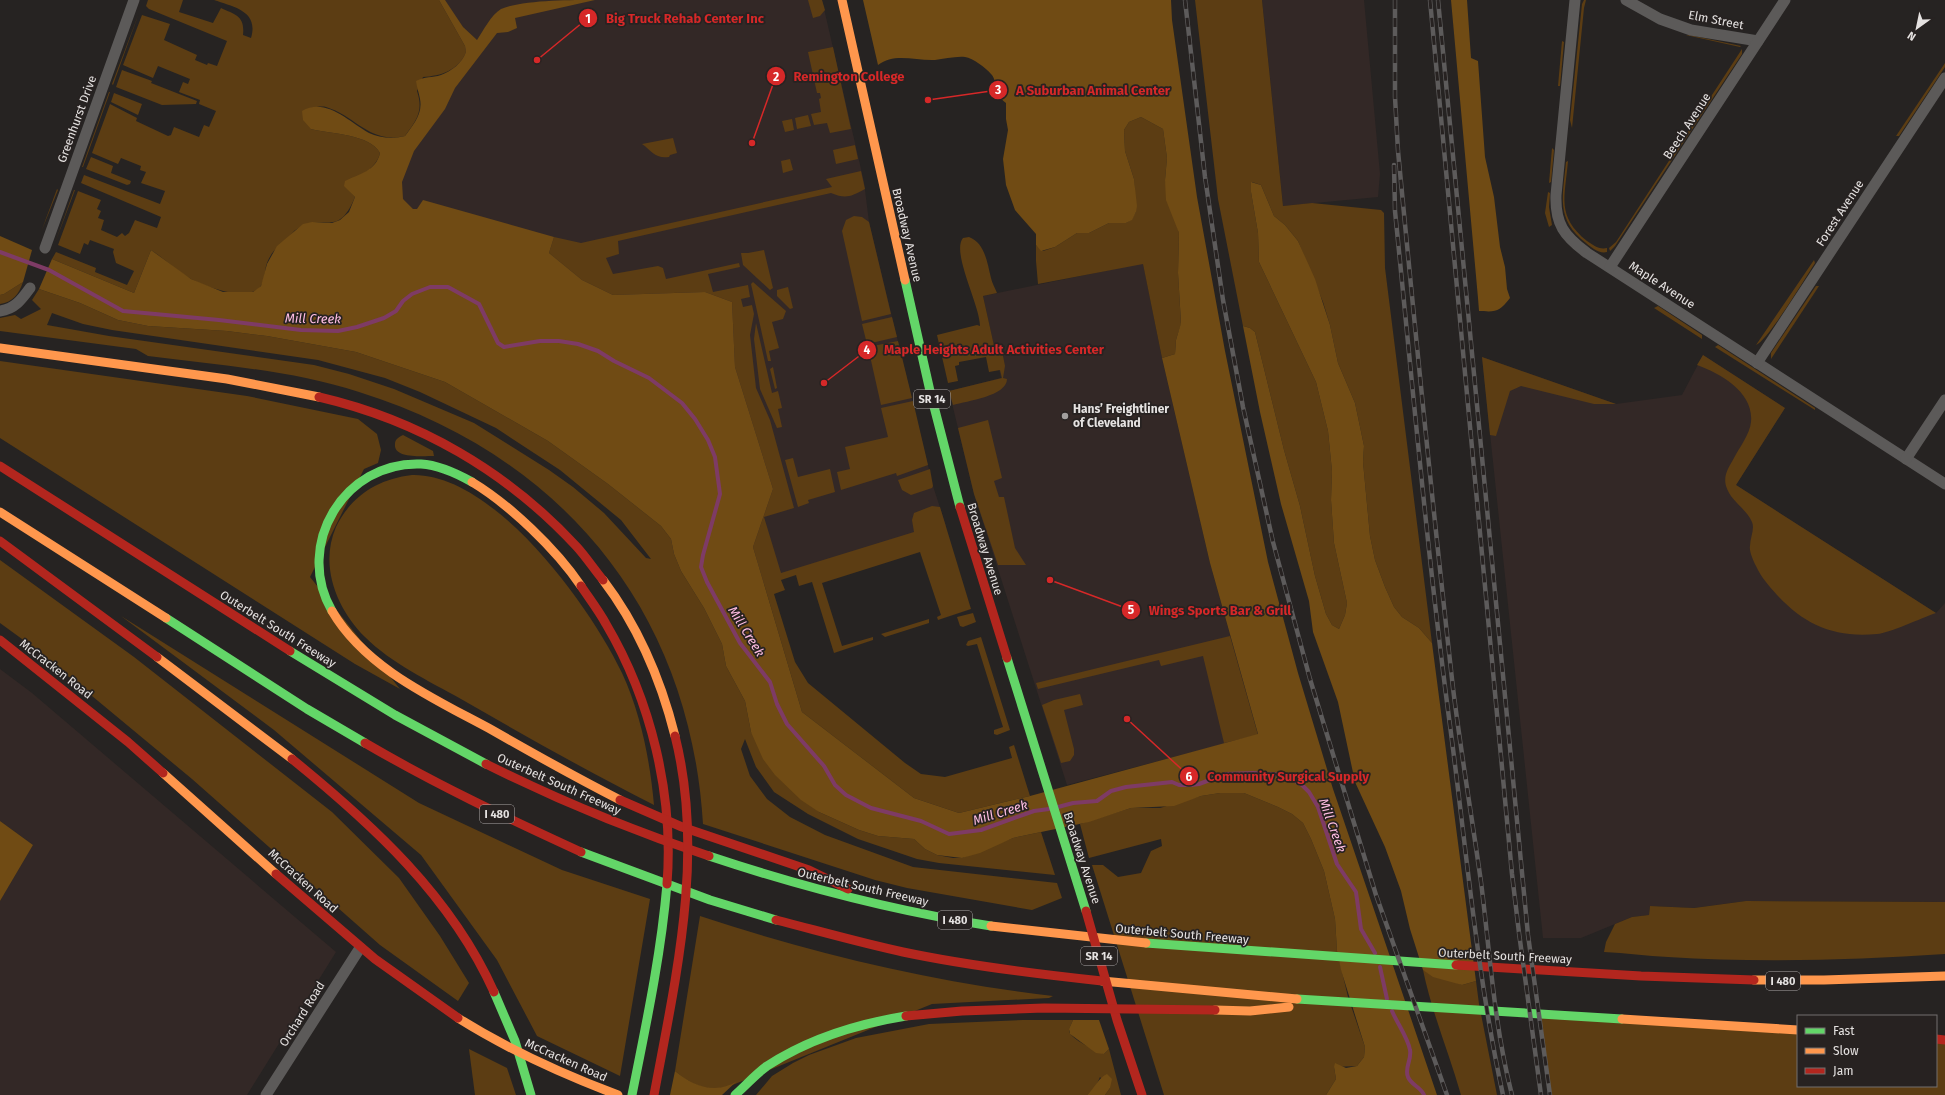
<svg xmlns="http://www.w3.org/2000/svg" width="1945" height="1095" font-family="'Fira Sans',sans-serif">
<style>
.built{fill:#332826}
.green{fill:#5c3d13;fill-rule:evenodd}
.forest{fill:#704b14}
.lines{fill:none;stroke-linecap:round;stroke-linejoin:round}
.stream{stroke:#7e3b65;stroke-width:4}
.street{stroke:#5c5a59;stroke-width:11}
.fast{stroke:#63d668;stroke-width:9}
.slow{stroke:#ff974d;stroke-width:9}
.jam{stroke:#b3261e;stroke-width:9}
.rail-casing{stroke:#5d5b5b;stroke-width:4.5}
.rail{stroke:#272221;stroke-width:3;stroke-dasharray:9;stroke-linecap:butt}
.poi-dot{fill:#a29f9e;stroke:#272221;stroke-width:1.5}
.labels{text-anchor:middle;stroke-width:3.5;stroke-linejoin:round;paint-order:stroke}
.shield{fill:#272221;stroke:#aca8a7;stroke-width:1}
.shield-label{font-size:11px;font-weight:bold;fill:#e5e2e1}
.street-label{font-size:12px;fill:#e5e2e1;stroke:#272221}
.poi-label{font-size:12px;font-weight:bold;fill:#e5e2e1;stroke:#272221;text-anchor:start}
.water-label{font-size:13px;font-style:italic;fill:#febde2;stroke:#272221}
.leader{fill:none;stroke:#d62828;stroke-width:1.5}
.callout-dot{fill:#d62828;stroke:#272221;stroke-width:1.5}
.mark-label{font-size:12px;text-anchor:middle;font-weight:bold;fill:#fff}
.callout-label{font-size:13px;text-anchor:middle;font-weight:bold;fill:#d62828;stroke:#272221;stroke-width:3.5;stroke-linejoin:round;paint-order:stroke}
</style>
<rect width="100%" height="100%" fill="#262322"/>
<!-- built -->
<g class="built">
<polygon points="439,0 822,0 864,182 869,222 933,486 946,526 763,583 753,547 613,295 370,203 465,46"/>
<polygon points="1262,0 1364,0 1380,174 1378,197 1283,206"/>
<polygon points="1143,263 1162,358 1210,563 1258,735 1067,785 974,494 949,391 1001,378 983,296"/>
<polygon points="1703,355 1785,408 1736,485 1936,613 1945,603 1945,902 1746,901 1694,908 1650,906 1649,915 1632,917 1581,938 1543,938 1482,357 1616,404 1682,395"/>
<polygon points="0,669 32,693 336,952 247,1095 0,1095 0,901 33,845 0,821"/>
</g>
<!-- green -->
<g class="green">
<path d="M148 0H183L179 12 213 23 221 8C236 15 245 16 243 35L251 38C259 11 234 7 214 0H439L465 46 466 52C459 70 441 76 423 77L417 91C424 112 416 120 405 136 369 144 356 116 326 107 322 106 316 107 311 108V129C331 134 370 134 380 153 376 170 357 177 345 186L355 197C337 240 325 211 297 229 293 231 291 235 288 238 278 248 271 250 266 266 265 272 264 282 260 287 247 302 206 287 191 279 177 271 165 259 151 250L134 293 52 259 56 252 96 268 95 272 127 285 134 271 116 263 113 252 114 249 90 240 88 245 84 243 80 254 58 245 78 191 101 200 97 209 101 211 98 218 104 220 101 230 117 237 122 233 125 236 129 233 135 220 157 228 161 217 81 183 84 175 160 204 165 191 141 183 146 172 140 170 141 166 121 158 118 164 92 153 110 104 137 118 136 121 168 136 171 135 174 127 199 137 204 125 209 127 216 111 199 104 200 100 179 92 183 82 188 84 190 79 158 66 153 78 123 65 142 15 170 24 164 40 197 55 195 60 207 65 208 63 217 66 227 41 149 9 146 6Z"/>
<polygon points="808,0 822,0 825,10 820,16 813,18"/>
<polygon points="1195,0 1262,0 1283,206 1312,203 1381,210 1384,213 1385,268 1432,643 1419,628 1402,617 1394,607 1385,587 1375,560 1370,536 1363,462 1364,446 1355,403 1338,363 1330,325 1323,302 1298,241 1285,225 1274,216 1261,185 1252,182 1251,192 1258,233 1259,262 1316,382 1328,431 1332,471 1331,500 1334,543 1347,603 1345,615 1339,629 1332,625 1326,614 1315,576 1300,506 1284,450 1255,332 1250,328 1243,326 1218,199"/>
<polygon points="1584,0 1586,0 1584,8 1572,128 1570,120 1582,4"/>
<polygon points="139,13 113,85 112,84"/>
<polygon points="1686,35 1689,35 1741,46 1740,47"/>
<polygon points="1562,41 1564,42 1560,86 1558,86"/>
<polygon points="833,47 851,129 830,133 827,123 814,125 811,114 821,112 819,99 821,98 820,93 817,93 808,52"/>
<polygon points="1742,49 1742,54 1615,246 1610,251 1609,248 1616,242"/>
<polygon points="1945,63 1945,67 1899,136 1896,136"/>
<polygon points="122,70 152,81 151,83 197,101 196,104 162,105 116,87"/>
<polygon points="109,92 110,92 83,167 82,167"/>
<polygon points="114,93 142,104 138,115 111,102"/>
<polygon points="808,115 811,126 797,129 795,118"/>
<polygon points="1141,117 1163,129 1167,158 1165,180 1179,233 1178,273 1181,324 1176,340 1175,354 1162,358 1143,264 1038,284 1036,261 1036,245 1043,251 1055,247 1077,233 1089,233 1109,223 1126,223 1131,220 1136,212 1134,179 1125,151 1124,130 1129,122"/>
<polygon points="792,119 794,130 785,132 782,121"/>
<path d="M673 138 677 153 670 155 669 157C655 159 652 151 642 144Z"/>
<polygon points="855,145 858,159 836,164 833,150"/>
<polygon points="1552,148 1554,150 1551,182 1549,183"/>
<polygon points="91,157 113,166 111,173 131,181 130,184 127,185 86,169"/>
<polygon points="790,159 793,170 783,173 781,161"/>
<path d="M1568 161C1565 197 1556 216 1587 241 1593 245 1599 250 1607 248V252C1599 254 1592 248 1586 243 1555 219 1563 196 1566 162Z"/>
<path d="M861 171 865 189C850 197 846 199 831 193L618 241 619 254 606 258 613 274 658 266 663 268 666 279 739 263 740 267 708 274 713 292 748 285 750 297 741 299 743 307 752 305 754 314 750 335 756 388 770 420 794 508 764 517 781 573 914 532 912 520 914 513 932 506 940 507 971 609 938 620 937 617 941 615 920 552 822 583 842 646 873 637V640L834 653 812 582 799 586 796 575 781 580 785 590 774 594 795 662 808 683 905 763 921 774 945 777 1012 758 1009 747 1014 745 1030 796 959 813 914 798 802 712 753 547 773 489 735 367 732 302 705 292 613 295 582 280 549 253 554 237 581 243 832 187 826 179Z"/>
<polygon points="57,189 58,190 41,232"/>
<polygon points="74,190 75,190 55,243"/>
<polygon points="1548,192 1550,193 1549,207 1552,225 1549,227 1545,213"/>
<polygon points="854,216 862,217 869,222 891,314 862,321 842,231 846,220"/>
<path d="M969 237C985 243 987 262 991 278 992 283 995 288 997 293L983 296 995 350 1002 351 1005 366 1003 378 1007 379C1007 396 967 401 953 405L949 391 1002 378 1000 370 989 372 986 357 959 362V365L955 366 958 381 948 383 937 335 977 325 980 326C980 305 951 252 963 238Z"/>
<polygon points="764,250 773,288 770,290 743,265 741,253 748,253"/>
<path d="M1814 260 1815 263C1805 278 1769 339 1756 345Z"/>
<path d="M23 282C19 294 13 302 0 304V295L4 294Z"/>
<polygon points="753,282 786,311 783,319 772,322 779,348 769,351 771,361 768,361 751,284"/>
<polygon points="1816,286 1819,286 1771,359 1771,353"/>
<polygon points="788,287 793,308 790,309 777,296 777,290"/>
<path d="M39 289 80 303 118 320 148 326 227 331 267 336 356 352 445 382 548 441 608 484 661 526 671 539 674 554 681 571 704 608 722 644 726 666 745 701 751 732 819 812 859 830 878 836 914 839 925 849 937 855 953 858H962L1013 838 1041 832 1055 875 939 863 917 859 858 839 808 814 774 792 756 767 745 739 741 749 750 776 767 799 790 817 825 835 913 867 1057 883 1062 898 1032 910 907 888 875 880 703 824C690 611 563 456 359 392 291 370 218 365 148 356L136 349 0 331V318L15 315 21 319 41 309 32 300ZM52 313 83 324 112 330 318 360 385 378 420 392 496 428 560 470 621 520 651 559 646 558 604 513 573 487 549 470 474 423 394 389 349 374 314 365 109 336 47 325Z"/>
<polygon points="1658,306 1702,335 1702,339 1654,308"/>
<polygon points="892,317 897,337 867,344 862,324"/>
<polygon points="756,323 772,393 778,391 782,408 778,409 782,427 777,428 760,389 754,339"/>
<polygon points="898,341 912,398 881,405 868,347"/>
<polygon points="1718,345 1815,408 1815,410 1715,347"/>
<path d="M1703 355 1785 408 1736 485 1936 613C1921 618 1890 633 1877 634 1834 638 1805 625 1777 595 1769 586 1761 577 1756 566 1753 560 1749 551 1750 546 1750 538 1755 529 1752 522 1746 508 1731 502 1726 486 1723 475 1729 467 1734 458 1739 448 1750 434 1751 422 1754 393 1722 374 1697 365Z"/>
<polygon points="1482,357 1616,404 1594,404 1521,386 1510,391 1496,436 1490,435"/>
<polygon points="0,361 247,396 358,419 377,434 381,450 378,463 364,469 310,577 400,689 355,664 0,438"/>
<polygon points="773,367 777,388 775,389 770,369"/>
<polygon points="913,401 928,465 897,476 896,473 841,490 837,472 850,469 845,447 888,437 881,408"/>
<polygon points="988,420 1002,478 994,481 999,497 1004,497 1015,548 1026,565 998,565 974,494 958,428"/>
<path d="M403 435 433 451 434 456C424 456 393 459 395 444 395 439 399 437 403 435Z"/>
<polygon points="793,458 798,477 830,469 835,492 808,500 809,503 798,507 785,460"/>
<polygon points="930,469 933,486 932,488 911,495 902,490 898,480"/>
<path d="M412 475C494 473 590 606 622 673 641 714 650 761 654 805 589 772 525 736 461 699 429 681 391 663 365 637 337 609 319 566 336 527 351 496 378 479 412 475Z"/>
<polygon points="0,560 134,657 332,812 399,878 440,936 469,983 458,1001 380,945 192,779 33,647 0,623"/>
<polygon points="973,613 976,622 963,627 960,626 957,617"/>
<polygon points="121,616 419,803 562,870 650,899 620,1076 537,1036 497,960 421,855 274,730"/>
<polygon points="929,619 929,623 885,637 881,634"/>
<polygon points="1230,636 1258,735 1224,743 1203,656 1161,666 1159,660 1038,689 1036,683"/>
<polygon points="981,637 1010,730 997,735 994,734 994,730 1003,727 977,644 968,646 966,645 968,641"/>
<polygon points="1080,694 1083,705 1064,710 1074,749 1074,755 1070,761 1061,763 1042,705 1054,700"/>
<polygon points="1220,793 1244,793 1278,807 1292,814 1303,823 1311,839 1324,871 1335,919 1337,951 1348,997 1365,1047 1364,1057 1357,1066 1334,1067 1336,1079 1326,1095 1164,1095 1092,865 1103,865 1118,877 1141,873 1151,851 1162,846 1161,839 1089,858 1080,824 1131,808 1160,808 1201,796"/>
<path d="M1746 901 1945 902V954C1853 960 1760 963 1668 957 1647 956 1625 953 1604 952L1606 942 1615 924 1632 917 1649 915 1650 906 1694 908Z"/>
<path d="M700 916C815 954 933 982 1053 996L1049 998 932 1004 730 1086C707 1092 693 1086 675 1071Z"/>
<path d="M1423 970 1462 985 1476 981 1479 1004 1497 1095H1461C1449 1053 1432 1013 1423 970Z"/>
<polygon points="1538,1012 1798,1030 1798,1086 1936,1086 1936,1039 1945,1040 1945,1095 1550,1095"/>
<path d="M1023 1020H1073C1072 1023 1069 1028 1069 1031 1071 1040 1096 1050 1104 1054L1109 1049 1121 1095H1105L1110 1088 1100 1077 1095 1088 1087 1095H756L772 1076 793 1063 809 1055 856 1038 929 1024Z"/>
<polygon points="469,1049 507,1068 516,1095 475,1095"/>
</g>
<!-- forest -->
<g class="forest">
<path d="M439 0H445L463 27 477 40C483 31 491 15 501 9 522 0 570 0 595 0L515 18 517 28 508 32 497 33 455 88 445 109 414 151 402 182 403 199 413 209H417L423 200 554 237 549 253 582 280 613 295 705 292 732 302 735 367 773 489 753 547 802 712 914 798 959 813 1030 796 1258 734 1210 563 1162 358 1175 354 1176 340 1181 323 1178 273 1179 233 1166 200 1165 180 1167 158 1163 129 1141 117 1129 122 1124 130 1125 151 1134 179 1137 206 1136 212 1132 220 1126 223H1109L1089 233H1077L1055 247 1041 251 1036 245V234L1015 210 1006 185 1003 159 1008 130 1006 119V103C992 92 998 81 991 74 986 68 973 58 965 57 956 56 944 59 935 60 916 61 894 52 878 65L863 0H1171L1172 20 1197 197 1225 351 1268 562 1298 673 1333 789 1437 1095H1326L1336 1079 1334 1067 1335 1063 1346 1068 1357 1066 1364 1057 1365 1047 1341 970 1337 951 1335 919 1324 871 1311 839 1303 823 1292 814 1278 807 1244 793H1220L1201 796 1174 806 1131 808 1089 822 1013 838 980 853 962 858 937 855 925 849 914 839 878 836 859 830 819 812 801 800 775 775 763 759 751 732 745 701 726 666 722 644 704 608 681 571 674 554 671 539 661 526 608 484 548 441 445 382 356 352 267 336 227 331 148 326 118 320 80 303 39 289 52 259 134 293 151 250 191 279 223 292H253L261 286 267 264 277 246 303 224 312 222 332 223 340 220 349 212 355 197 344 186 345 181C359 174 376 171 380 153 370 134 331 134 311 129L303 120 302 111C326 97 349 122 369 133 379 138 394 139 405 136 413 125 423 114 420 99 419 93 417 88 416 81 425 76 432 78 441 75 452 71 462 63 466 52L465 46Z"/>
<path d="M1451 0H1467L1471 58 1478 61 1485 157 1494 197 1500 247 1505 267 1507 289 1510 298C1499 312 1497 312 1479 311L1478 298Z"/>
<polygon points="1251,182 1261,185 1274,216 1285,225 1298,241 1315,279 1330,325 1338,363 1355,403 1364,446 1363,462 1370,536 1375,560 1385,587 1394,607 1402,617 1419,628 1432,643 1476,981 1462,985 1433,977 1423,970 1410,929 1401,891 1385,847 1355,782 1338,702 1313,632 1309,601 1281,504 1260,412 1243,326 1250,328 1255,332 1284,450 1300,506 1315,576 1326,614 1332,625 1339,629 1345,615 1347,603 1334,543 1331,500 1332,471 1328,431 1316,382 1259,262 1258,233 1251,192"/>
<polygon points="0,236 32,250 23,282 4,294 0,295"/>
<polygon points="0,821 33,845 0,901"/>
<polygon points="1073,1020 1099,1020 1109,1049 1104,1054 1096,1053 1070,1034 1069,1029"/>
<path d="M675 1071C693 1086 716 1095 737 1081L722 1095H670Z"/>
<path d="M1107 1074 1112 1079 1110 1088 1105 1095H1087C1095 1088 1098 1078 1107 1074Z"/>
</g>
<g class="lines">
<!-- stream -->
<g class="stream">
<polyline points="0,252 49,270 123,311 219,320 301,330 338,331 357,327 384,318 396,311 403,301 412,294 430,287 448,287 479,304 498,343 504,347 540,341 559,341 578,344 598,351 614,361 649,378 682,403 695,419 708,440 715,457 720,494 703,555 701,567 707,582 740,643 770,682 777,704 787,724 824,766 835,785 846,795 871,808 921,821 949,834 981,830 1034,811 1049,809"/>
<polyline points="1058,807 1073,803 1097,801 1111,791 1126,787 1172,782 1179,785 1191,785 1199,784 1226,774 1253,773 1285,775 1302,785 1309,792 1318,807 1337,864 1356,892 1361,929 1375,953"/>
<polyline points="1380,967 1387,999"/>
<path d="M1392 1011C1397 1023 1408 1038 1410 1050 1412 1060 1404 1068 1408 1077 1411 1085 1421 1087 1424 1095"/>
</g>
<!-- street -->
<g class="street">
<path d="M1575 0 1556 195C1555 224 1564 236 1587 253L1945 484"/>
<polyline points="1626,0 1660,19 1691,30 1758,41"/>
<polyline points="45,248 134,0"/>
<polyline points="1610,267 1785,0"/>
<path d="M0 311C15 309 22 299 30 288"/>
<polyline points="1757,363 1945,78"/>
<polyline points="1906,459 1945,400"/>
<polyline points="266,1095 360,948"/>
</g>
<!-- fast -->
<g class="fast">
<polyline points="905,280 930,391 960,507"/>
<path d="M332 611C294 545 344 461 421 464 439 465 456 473 472 482"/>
<polyline points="166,618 307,709 365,743"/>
<polyline points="290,651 395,715 486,764"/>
<polyline points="1007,658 1086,911"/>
<polyline points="581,852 710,900 776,920"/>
<path d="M709 856C802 887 895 911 991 926"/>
<polyline points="1146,943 1456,965"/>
<polyline points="494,992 515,1041 531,1095"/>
<polyline points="1297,999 1622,1019"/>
<path d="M632 1095C646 1025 661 955 667 884"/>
<path d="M735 1095C745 1086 756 1074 767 1066 810 1038 856 1024 906 1016"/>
</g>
<!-- slow -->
<g class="slow">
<polyline points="842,0 905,280"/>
<polyline points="0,348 227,379 319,397"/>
<path d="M472 482C510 505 556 549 581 586"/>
<polyline points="0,512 166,618"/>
<path d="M603 580C638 626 661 680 675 736"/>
<path d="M332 611C366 669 435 699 492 730 534 754 577 778 620 800"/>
<polyline points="157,657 292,759"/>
<polyline points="163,773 276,874"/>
<polyline points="991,926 1146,943"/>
<polyline points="1754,980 1824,980 1945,976"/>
<polyline points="1102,981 1297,999"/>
<polyline points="1215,1010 1250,1011 1289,1007"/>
<path d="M458 1018C509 1050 562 1074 618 1095"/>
<polyline points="1622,1019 1798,1030"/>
</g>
<!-- jam -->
<g class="jam">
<path d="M319 397C418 420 507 471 577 547 586 557 594 569 603 580"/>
<polyline points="0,466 290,651"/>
<polyline points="960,507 1007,658"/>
<polyline points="0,541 157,657"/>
<path d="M581 586C589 598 599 611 606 624 651 700 674 795 667 884"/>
<polyline points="0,640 128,742 163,773"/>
<path d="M365 743C435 784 507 818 581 852"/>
<path d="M292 759C372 824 451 896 494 992"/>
<path d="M486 764C558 800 633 831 709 856"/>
<polyline points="620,800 682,827 809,870 848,889"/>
<polyline points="276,874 375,959 458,1018"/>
<polyline points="1086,911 1117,1020 1142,1095"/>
<path d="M776 920C819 931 861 943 903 952 969 966 1036 974 1102 981"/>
<polyline points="1456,965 1641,976 1754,980"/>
<polyline points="906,1016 962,1011 1044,1008 1215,1010"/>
<polyline points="1936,1039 1945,1040"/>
<path d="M654 1095C676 977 705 854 675 736"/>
</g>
<defs>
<g id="rail">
<polyline points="1185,0 1205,177 1223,300 1243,407 1273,542 1310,679 1376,895 1447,1095"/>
<path d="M1395 0V97L1398 151C1415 330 1433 510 1453 688 1461 753 1472 818 1481 882 1490 953 1494 1026 1512 1095"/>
<polyline points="1430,0 1512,874 1519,933 1541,1095"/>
<polyline points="1438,0 1528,935 1550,1095"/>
<path d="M1394 165 1395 211C1412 380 1427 550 1449 718 1466 844 1476 971 1503 1095"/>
</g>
</defs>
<!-- rail casing -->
<use href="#rail" class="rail-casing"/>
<!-- rail -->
<use href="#rail" class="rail"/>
</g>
<!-- markers -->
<circle class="poi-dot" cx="1065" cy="416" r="4"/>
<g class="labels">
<!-- shield labels -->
<g class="shield">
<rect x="914" y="390" width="36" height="18" rx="3"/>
<rect x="480" y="805" width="34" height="18" rx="3"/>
<rect x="938" y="911" width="34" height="18" rx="3"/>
<rect x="1081" y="947" width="36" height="18" rx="3"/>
<rect x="1766" y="972" width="34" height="18" rx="3"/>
</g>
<g class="shield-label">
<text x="932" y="403">SR 14</text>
<text x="497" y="818">I 480</text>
<text x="955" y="924">I 480</text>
<text x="1099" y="960">SR 14</text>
<text x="1783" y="985">I 480</text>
</g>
<!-- street labels -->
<g class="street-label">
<text transform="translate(1716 20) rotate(11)" y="4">Elm Street</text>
<text transform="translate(77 119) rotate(-70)" y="4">Greenhurst Drive</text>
<text transform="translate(1687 126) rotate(-57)" y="4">Beech Avenue</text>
<text transform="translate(1840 213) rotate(-57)" y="4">Forest Avenue</text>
<text transform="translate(907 235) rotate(77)" y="4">Broadway Avenue</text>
<text transform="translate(1662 285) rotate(33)" y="4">Maple Avenue</text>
<text transform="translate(985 549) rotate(73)" y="4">Broadway Avenue</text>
<text transform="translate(278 629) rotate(32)" y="4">Outerbelt South Freeway</text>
<text transform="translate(56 669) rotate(38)" y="4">McCracken Road</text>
<text transform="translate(559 784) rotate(24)" y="4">Outerbelt South Freeway</text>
<text transform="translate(1082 858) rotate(72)" y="4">Broadway Avenue</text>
<text transform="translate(303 881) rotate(42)" y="4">McCracken Road</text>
<text transform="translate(863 887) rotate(13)" y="4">Outerbelt South Freeway</text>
<text transform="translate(1182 934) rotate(5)" y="4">Outerbelt South Freeway</text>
<text transform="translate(1505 956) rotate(3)" y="4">Outerbelt South Freeway</text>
<text transform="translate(302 1014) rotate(-58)" y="4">Orchard Road</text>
<text transform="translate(566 1060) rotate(24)" y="4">McCracken Road</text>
</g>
<!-- poi labels -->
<g class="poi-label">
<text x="1073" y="413">Hans’ Freightliner<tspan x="1073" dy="14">of Cleveland</tspan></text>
</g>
<!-- water labels -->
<g class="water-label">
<text transform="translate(313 318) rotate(1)" y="5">Mill Creek</text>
<text transform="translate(747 631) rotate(58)" y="5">Mill Creek</text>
<text transform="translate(1000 812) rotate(-17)" y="5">Mill Creek</text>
<text transform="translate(1333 825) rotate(70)" y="5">Mill Creek</text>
</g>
</g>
<!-- callouts -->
<path class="leader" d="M537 60L588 18M752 143L776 76M928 100L998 90M824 383L867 350M1050 580L1131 610M1127 719L1189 776"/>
<g class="callout-dot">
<circle cx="537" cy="60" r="4"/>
<circle cx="752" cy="143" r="4"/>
<circle cx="928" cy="100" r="4"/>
<circle cx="824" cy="383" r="4"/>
<circle cx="1050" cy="580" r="4"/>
<circle cx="1127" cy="719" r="4"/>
<circle cx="588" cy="18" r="10"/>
<circle cx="776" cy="76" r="10"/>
<circle cx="998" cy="90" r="10"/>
<circle cx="867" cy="350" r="10"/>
<circle cx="1131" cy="610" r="10"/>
<circle cx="1189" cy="776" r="10"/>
</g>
<g class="mark-label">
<text x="588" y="23">1</text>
<text x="776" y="81">2</text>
<text x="998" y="94">3</text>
<text x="867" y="354">4</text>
<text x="1131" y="614">5</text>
<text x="1189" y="781">6</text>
</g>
<g class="callout-label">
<text x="685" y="23">Big Truck Rehab Center Inc</text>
<text x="849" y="81">Remington College</text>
<text x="1093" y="95">A Suburban Animal Center</text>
<text x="994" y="354">Maple Heights Adult Activities Center</text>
<text x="1220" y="615">Wings Sports Bar &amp; Grill</text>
<text x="1288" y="781">Community Surgical Supply</text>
</g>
<!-- legend -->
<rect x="1797" y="1015" width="140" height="72" fill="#272221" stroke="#736f6e"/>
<rect x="1805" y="1028" width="20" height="6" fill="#63d668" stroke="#736f6e"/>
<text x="1833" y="1035" font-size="12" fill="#e5e2e1">Fast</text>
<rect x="1805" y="1048" width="20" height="6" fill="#ff974d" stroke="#736f6e"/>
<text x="1833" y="1055" font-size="12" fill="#e5e2e1">Slow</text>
<rect x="1805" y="1068" width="20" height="6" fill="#b3261e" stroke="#736f6e"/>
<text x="1833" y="1075" font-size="12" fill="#e5e2e1">Jam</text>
<!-- north arrow -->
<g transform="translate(1917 28) rotate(213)" stroke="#272221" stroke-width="3" paint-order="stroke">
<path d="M0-3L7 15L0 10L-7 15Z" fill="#e5e2e1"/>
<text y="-6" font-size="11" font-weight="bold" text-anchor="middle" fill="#e5e2e1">N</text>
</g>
</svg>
